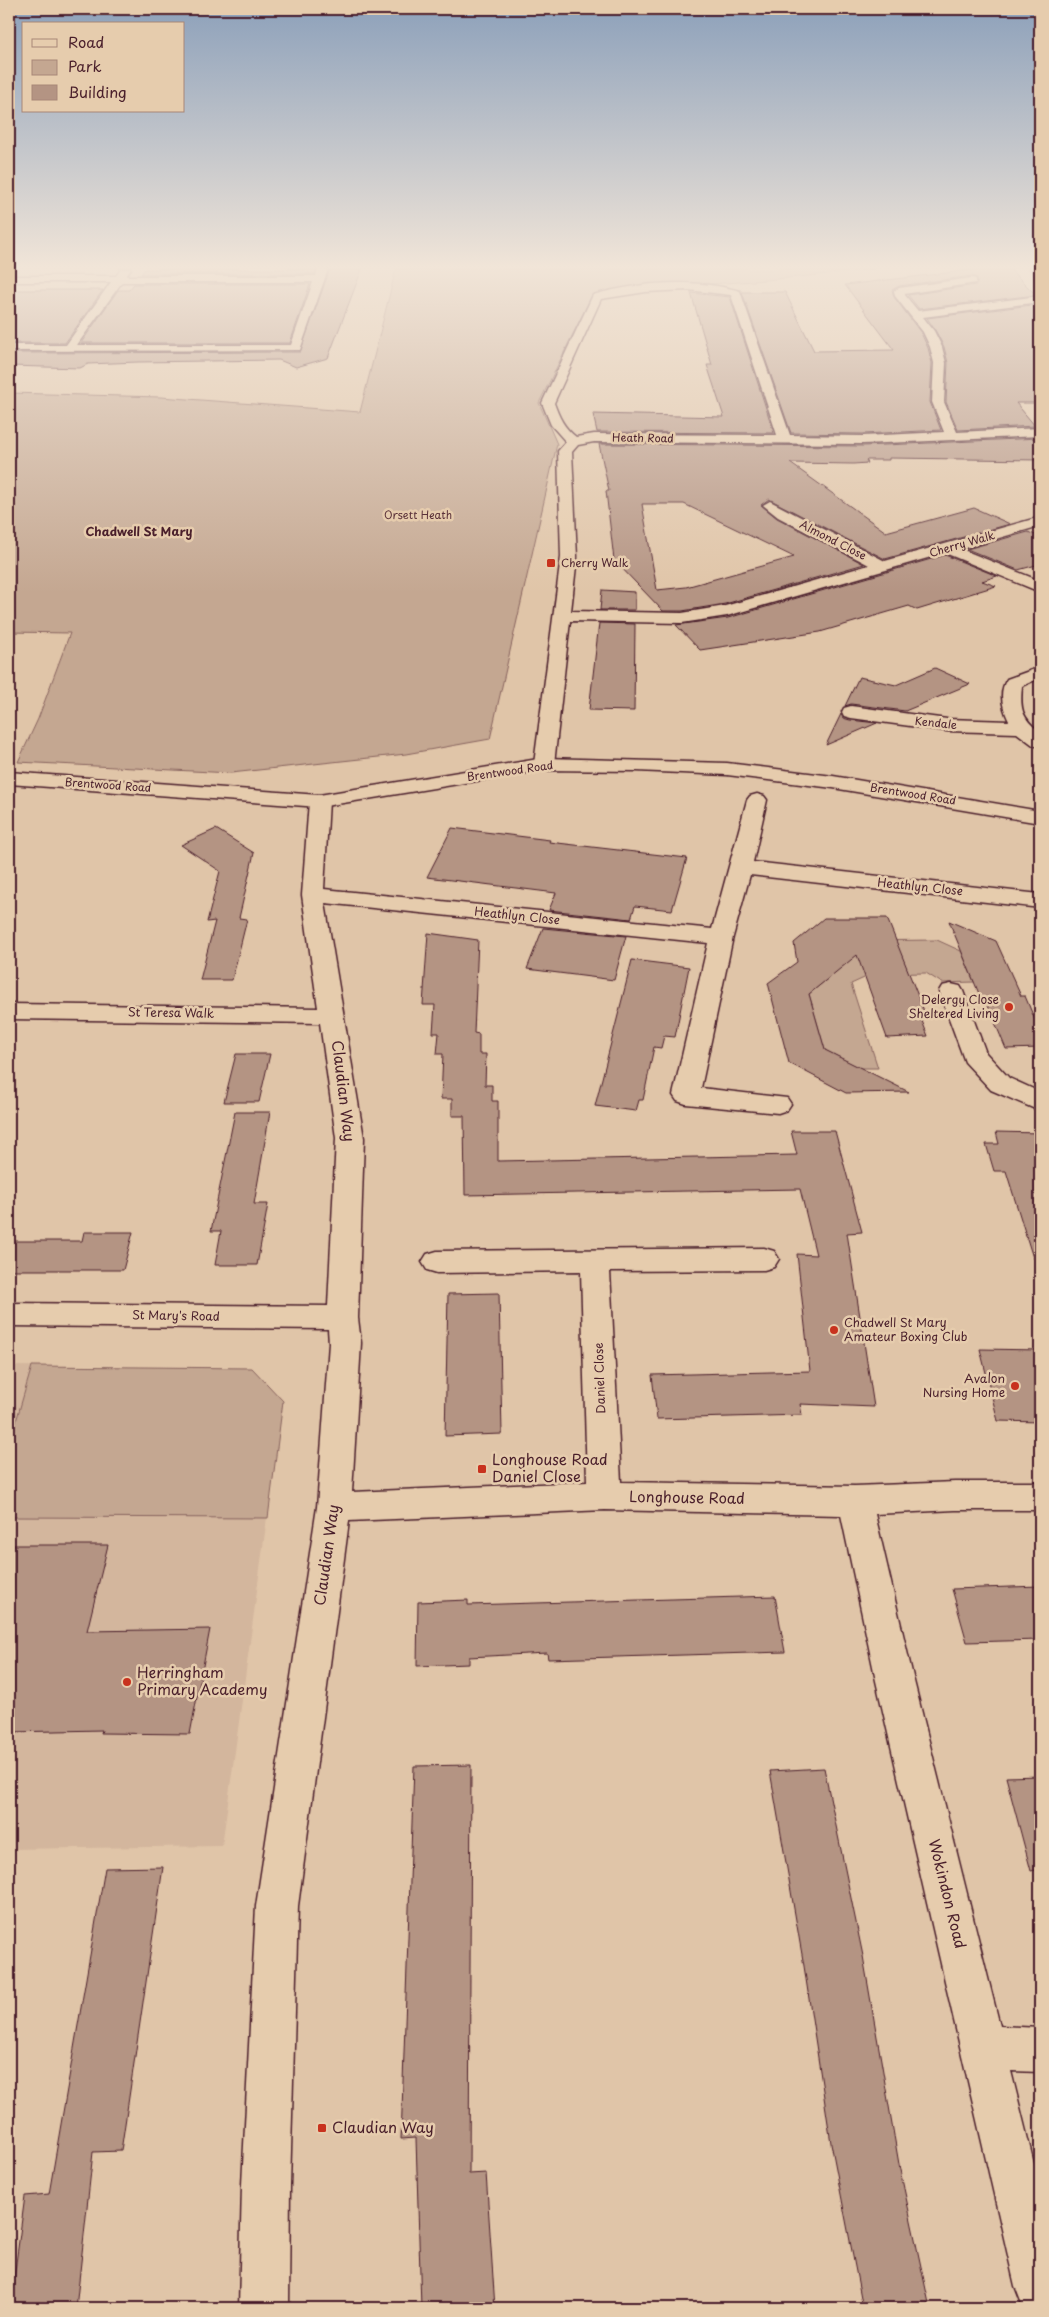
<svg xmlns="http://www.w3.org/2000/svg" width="1049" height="2317" font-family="'Playpen Sans',sans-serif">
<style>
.built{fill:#d3b69d}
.green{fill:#c4a791;stroke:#87635e}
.building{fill:#b49483;stroke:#4a1f2b;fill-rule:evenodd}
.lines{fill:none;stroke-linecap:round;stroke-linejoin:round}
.minor-casing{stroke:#4a1f2b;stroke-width:3}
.tertiary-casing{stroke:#4a1f2b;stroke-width:3}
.minor{fill:#e6ccad;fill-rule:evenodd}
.tertiary{fill:#e6ccad;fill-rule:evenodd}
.poi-dot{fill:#c8321e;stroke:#e6ccad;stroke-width:2}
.labels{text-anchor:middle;stroke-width:5;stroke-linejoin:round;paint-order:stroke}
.far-street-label{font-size:11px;fill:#4a1f2b;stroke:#e6ccad}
.far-park-label{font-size:11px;fill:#5c333a;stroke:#e6ccad}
.far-poi-label{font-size:11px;fill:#4a1f2b;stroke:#e6ccad;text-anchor:start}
.far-quarter-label{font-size:12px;font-weight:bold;fill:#4a1f2b;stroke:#e6ccad}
.street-label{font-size:12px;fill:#4a1f2b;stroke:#e6ccad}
.poi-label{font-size:12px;fill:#4a1f2b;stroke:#e6ccad;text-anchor:end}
.near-street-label{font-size:15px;fill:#4a1f2b;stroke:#e6ccad}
.near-poi-label{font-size:15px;fill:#4a1f2b;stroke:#e6ccad;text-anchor:start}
</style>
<rect width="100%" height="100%" fill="#e0c5a8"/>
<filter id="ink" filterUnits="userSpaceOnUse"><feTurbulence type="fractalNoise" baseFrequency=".02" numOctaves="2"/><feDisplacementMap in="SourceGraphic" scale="10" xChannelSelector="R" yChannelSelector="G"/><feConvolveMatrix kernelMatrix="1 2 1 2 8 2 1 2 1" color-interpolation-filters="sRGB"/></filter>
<g filter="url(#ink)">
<!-- built -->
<polygon class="built" points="9,1366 252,1368 283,1401 222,1846 9,1849"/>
<!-- green -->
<g class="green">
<path d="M396 269H874C819 275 764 281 709 284 681 286 614 285 591 297L539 403 557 444 490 739 406 754 231 773 18 762 38 719 70 633 9 632V393L161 397 360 412Z"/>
<polygon points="937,940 961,951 974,982 942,983 926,973 873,974 851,984 878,1068 860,1068 825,1050 809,994 837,971 848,941"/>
<polygon points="32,1366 252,1368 283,1401 268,1518 9,1517 9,1446"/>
</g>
<!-- building -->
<g class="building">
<polygon points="145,269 316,269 315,274 141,274"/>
<polygon points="330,269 362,269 328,358 296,367 279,360 138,362 88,364 80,368 9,366 9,353 300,352"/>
<polygon points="980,269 1010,269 1036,295 919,309 908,295 976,285 977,278 972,276 899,286 892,290 894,297 921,333 928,348 932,363 930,402 941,430 863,434 791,433 742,292 785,292 814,351 894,350 845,285"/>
<polygon points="134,284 310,284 290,343 81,343 118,290 129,290"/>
<polygon points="9,290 103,290 65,343 9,343"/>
<polygon points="691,293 730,297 774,433 597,432 593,414 724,417 707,365 712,365"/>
<polygon points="1040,304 1040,403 1016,403 1035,426 958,430 946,402 948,363 944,347 935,330 927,318"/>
<path d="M1040 438V460L889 458V460H866L868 463 853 464 790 463 886 532 974 508 1010 524 885 559 769 499 761 505 777 518 864 564 725 604 682 611H663L614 560 606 491H609L599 444 863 446ZM642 504H684L794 557 686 587 657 590Z"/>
<polygon points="1028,532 1040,537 1040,564 1018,570 967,549"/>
<polygon points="945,555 997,576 982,581 996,586 917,610 909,606 820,632 700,650 676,625 728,618"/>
<polygon points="602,590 635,592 635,610 600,610"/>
<polygon points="599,623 635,624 634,711 589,710"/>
<polygon points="935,668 970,684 905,711 851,704 845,706 859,677 896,685"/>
<polygon points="841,714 843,718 850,720 877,723 826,745"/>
<polygon points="452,828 550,840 549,842 687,858 672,910 635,906 631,919 549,910 556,893 427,877"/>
<polygon points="216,829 254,853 239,918 247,919 232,980 200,980 215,921 207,922 220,871 181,845"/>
<polygon points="824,918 887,918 924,1011 918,1011 928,1036 887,1038 857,955 809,994 825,1050 909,1092 846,1093 789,1063 768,983 797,962 794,943"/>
<polygon points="949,921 996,941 1021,996 1025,996 1040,1032 1040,1048 1006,1049 986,1001 982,1001"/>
<polygon points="543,928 626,936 614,980 527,969"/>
<polygon points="428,933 478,940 474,1033 479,1034 479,1054 486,1054 485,1085 492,1085 492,1101 498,1101 498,1161 797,1155 791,1131 835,1131 862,1232 847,1233 874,1407 800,1404 802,1415 657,1419 652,1375 810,1371 797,1254 816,1255 800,1189 465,1195 464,1116 452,1116 452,1099 441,1099 443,1054 437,1054 439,1033 433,1033 435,1005 423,1005"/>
<polygon points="632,960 689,967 675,1037 664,1036 661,1048 654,1047 643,1100 639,1100 636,1111 595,1106"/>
<polygon points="236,1054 270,1054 259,1102 224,1102"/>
<polygon points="235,1112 270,1112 254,1204 268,1204 257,1265 215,1265 221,1231 211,1231"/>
<polygon points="996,1132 1040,1133 1040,1257 1033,1258 1006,1171 994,1171 986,1144 999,1144"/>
<polygon points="84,1232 133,1232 123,1270 9,1270 9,1241 82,1241"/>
<polygon points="499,1293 502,1434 445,1436 448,1294"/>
<polygon points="980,1349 1040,1350 1040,1422 998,1421"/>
<polygon points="9,1545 108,1545 87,1631 210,1629 190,1734 101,1733 102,1730 9,1732"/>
<polygon points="1040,1586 1040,1640 967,1642 952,1589"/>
<polygon points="775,1596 785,1652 548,1659 547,1653 469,1657 469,1664 417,1666 418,1602 468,1600 468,1605"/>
<polygon points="471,1765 469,2174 486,2173 495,2308 421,2308 416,2138 401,2139 414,1766"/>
<polygon points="824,1768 863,1956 900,2170 930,2308 863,2308 831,2143 804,1966 770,1771"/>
<polygon points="1040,1776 1040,1869 1031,1871 1006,1777"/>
<polygon points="163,1867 121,2151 93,2152 76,2308 10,2308 25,2196 49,2194 105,1868"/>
</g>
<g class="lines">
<defs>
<g id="minor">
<path d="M121 269H131L126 276H316L318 269H328L300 350 9 351V345H66L111 282H9V276H116ZM122 282H313L291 345H77Z"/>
<polygon points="1030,269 1040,269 1040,277 1036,276"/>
<path d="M972 278 976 279V283L904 294 918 311 1040 296V302L923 317 934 331 942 347 946 363 944 402 957 432 1040 428V436L863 444 594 442 578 445 572 452 577 557 571 611 682 613 725 606 869 565 778 517 763 505 770 501 885 561 1040 517V526L961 549 1040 581V592L945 553 727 616 682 623 570 621 554 764 551 768 544 770 537 768 534 764 561 557 558 451 566 442 551 425 542 403 593 295C639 282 694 278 740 291L790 435 863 436 944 432 932 402 934 363 930 347 923 332 895 296 894 291 899 288ZM688 290 731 295 777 435 594 434 576 437C564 428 559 417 554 403L601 299 646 292Z"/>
<path d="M1040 667V678L1022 686C1020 708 1021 717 1040 732V747L1033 745 1017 733 947 731 851 718 844 716 842 712 844 708 851 706 947 719 1009 721C1003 709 998 692 1007 679Z"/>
<polygon points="757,794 764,796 767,800 753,862 1040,894 1040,908 750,875 733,937 701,1088 787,1098 791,1104 787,1110 778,1113 686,1104 677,1101 673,1095 708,943 325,903 364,1138 358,1318 361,1343 352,1492 587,1482 581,1271 437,1273 427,1270 422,1262 427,1254 437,1251 764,1248 774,1251 779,1259 774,1267 764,1270 610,1271 621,1482 855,1486 955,1482 1040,1482 1040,1510 955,1510 875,1514 914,1681 1000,2026 1040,2028 1040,2072 1011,2071 1040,2188 1040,2308 1034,2308 1022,2304 1015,2286 876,1681 841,1515 605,1510 349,1521 298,1906 290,2185 289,2308 239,2308 242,2185 256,1906 317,1507 329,1343 328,1329 9,1326 9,1303 328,1306 336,1138 320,1023 9,1019 9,1004 318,1008 302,895 309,801 312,797 319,795 326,797 329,801 324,889 712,929 747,800 750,796"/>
<polygon points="951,984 960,986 963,991 986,1053 1009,1078 1040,1092 1040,1111 991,1090 965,1062 939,991 942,986"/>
</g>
<polygon id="tertiary" points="544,758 727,763 833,776 1040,811 1040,823 833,788 727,775 636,771 544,770 319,807 9,784 9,772 319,795"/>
</defs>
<!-- minor casing -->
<use href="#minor" class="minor-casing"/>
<!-- tertiary casing -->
<use href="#tertiary" class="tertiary-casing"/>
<!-- minor -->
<use href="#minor" class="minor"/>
<!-- tertiary -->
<use href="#tertiary" class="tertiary"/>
</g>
</g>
<!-- sky -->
<linearGradient id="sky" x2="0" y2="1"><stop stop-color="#8ca0ba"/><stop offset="0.45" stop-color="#f1e5d8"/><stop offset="1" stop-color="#f1e5d8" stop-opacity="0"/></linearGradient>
<rect width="1049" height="593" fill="url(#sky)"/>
<!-- markers -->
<g class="poi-dot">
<rect x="546" y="558" width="10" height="10" rx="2.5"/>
<circle cx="1009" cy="1007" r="5"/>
<circle cx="834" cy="1330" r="5"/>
<circle cx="1015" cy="1386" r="5"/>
<rect x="477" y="1464" width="10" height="10" rx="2.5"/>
<circle cx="127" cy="1682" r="5"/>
<rect x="317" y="2123" width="10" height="10" rx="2.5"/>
</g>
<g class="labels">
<!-- far-street labels -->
<g class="far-street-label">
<text transform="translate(643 438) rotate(1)" y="4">Heath Road</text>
<text transform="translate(833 540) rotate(27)" y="4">Almond Close</text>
<text transform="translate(962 544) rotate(-16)" y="4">Cherry Walk</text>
<text transform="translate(936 723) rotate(6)" y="4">Kendale</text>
<text transform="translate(510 771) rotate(-8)" y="4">Brentwood Road</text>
<text transform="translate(108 785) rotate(4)" y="4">Brentwood Road</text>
<text transform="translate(913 794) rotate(9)" y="4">Brentwood Road</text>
</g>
<!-- far-park labels -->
<g class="far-park-label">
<text x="418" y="519">Orsett Heath</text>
</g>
<!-- far-poi labels -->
<g class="far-poi-label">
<text x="561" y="567">Cherry Walk</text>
</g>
<!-- far-quarter labels -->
<g class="far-quarter-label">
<text x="139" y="536">Chadwell St Mary</text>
</g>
<!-- street labels -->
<g class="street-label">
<text transform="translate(920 887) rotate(6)" y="4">Heathlyn Close</text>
<text transform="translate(517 916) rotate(6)" y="4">Heathlyn Close</text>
<text transform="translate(171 1013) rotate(1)" y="4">St Teresa Walk</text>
<text transform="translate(176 1316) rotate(1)" y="4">St Mary's Road</text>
<text transform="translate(600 1378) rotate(-92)" y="4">Daniel Close</text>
</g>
<!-- poi labels -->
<g class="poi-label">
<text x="999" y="1004">Delergy Close<tspan x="999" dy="14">Sheltered Living</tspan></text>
<text x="844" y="1327" text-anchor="start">Chadwell St Mary<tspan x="844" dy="14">Amateur Boxing Club</tspan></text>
<text x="1005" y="1383">Avalon<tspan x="1005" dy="14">Nursing Home</tspan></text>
</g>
<!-- near-street labels -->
<g class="near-street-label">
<text transform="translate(343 1091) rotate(83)" y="5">Claudian Way</text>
<text transform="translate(687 1498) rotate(1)" y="5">Longhouse Road</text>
<text transform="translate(327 1555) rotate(-82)" y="5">Claudian Way</text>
<text transform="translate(947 1894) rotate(76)" y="5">Wokindon Road</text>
</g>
<!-- near-poi labels -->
<g class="near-poi-label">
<text x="492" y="1465">Longhouse Road<tspan x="492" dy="17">Daniel Close</tspan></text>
<text x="137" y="1678">Herringham<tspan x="137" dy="17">Primary Academy</tspan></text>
<text x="332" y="2133">Claudian Way</text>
</g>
</g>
<!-- margin -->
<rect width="1049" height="2317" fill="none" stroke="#e6ccad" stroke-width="30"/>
<rect x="15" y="15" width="1019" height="2287" fill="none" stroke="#4a1f2b" stroke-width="2" filter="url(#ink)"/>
<!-- legend -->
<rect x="22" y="22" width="162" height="90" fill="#e6ccad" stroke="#a88779"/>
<rect x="32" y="39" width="25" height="8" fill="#e6ccad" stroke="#a88779"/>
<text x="68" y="48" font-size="15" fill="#4a1f2b">Road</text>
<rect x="32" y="60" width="25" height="15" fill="#c4a791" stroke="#a88779"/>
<text x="68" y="72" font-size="15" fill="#4a1f2b">Park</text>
<rect x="32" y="85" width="25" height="15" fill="#b49483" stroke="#a88779"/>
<text x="68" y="98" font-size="15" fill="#4a1f2b">Building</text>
</svg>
